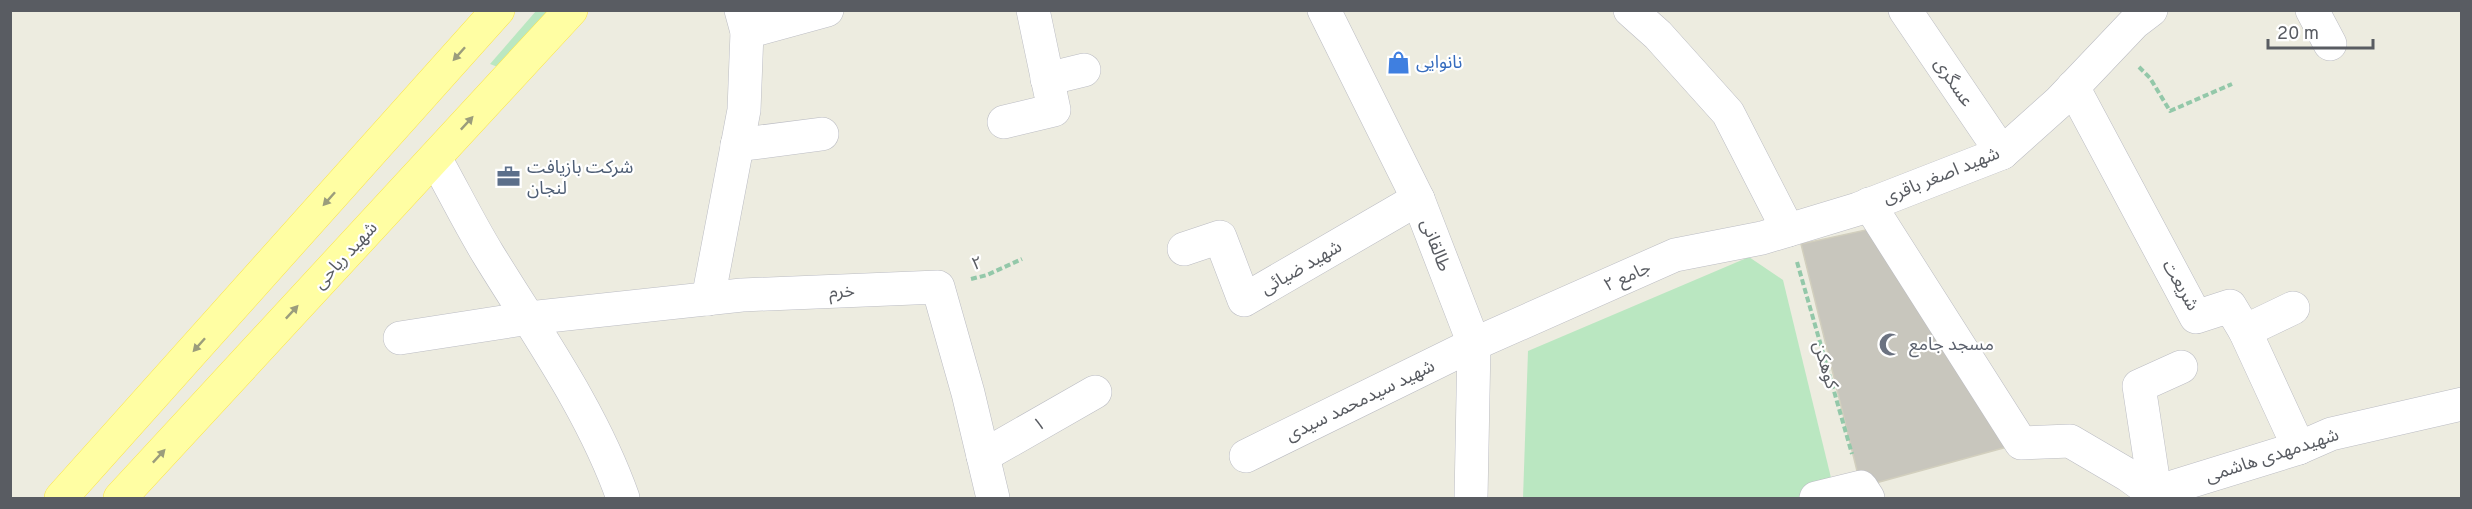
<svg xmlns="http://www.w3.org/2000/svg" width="2472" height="509" font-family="Overpass,'Noto Sans Arabic',sans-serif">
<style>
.green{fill:#bae7c1}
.building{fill:#c8c6bd;stroke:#d2cfbe;stroke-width:1.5}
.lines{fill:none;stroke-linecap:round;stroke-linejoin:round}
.minor-casing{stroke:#bbbcc3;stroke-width:34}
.major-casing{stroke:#fbe44b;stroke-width:34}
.path{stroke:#93c8a9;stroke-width:4;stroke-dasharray:6 3;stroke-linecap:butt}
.minor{stroke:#fff;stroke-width:33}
.major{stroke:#fffea3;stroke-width:33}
.oneway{fill:#9b9d7c}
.labels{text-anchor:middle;stroke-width:4.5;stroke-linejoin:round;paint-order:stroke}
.shop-label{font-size:18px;fill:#366cbe;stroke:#fff;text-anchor:start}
.street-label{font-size:18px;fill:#595c62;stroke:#fff}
.service-label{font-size:18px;fill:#4e5e75;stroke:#fff;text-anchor:start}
.worship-label{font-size:18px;fill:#5b616d;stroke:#fff;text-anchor:start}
</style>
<rect width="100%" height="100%" fill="#edece0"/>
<!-- green -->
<g class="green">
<polygon points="536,11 556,11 503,69 490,64"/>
<polygon points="1749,257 1783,280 1833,486 1807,498 1523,498 1528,351"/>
</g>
<!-- building -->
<polygon class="building" points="1884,226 2018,444 1861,487 1801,244"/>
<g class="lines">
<defs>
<g id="minor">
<polyline points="1324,10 1418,199 1474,344 1471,498"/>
<polyline points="1630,10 1658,35 1728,113 1788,230"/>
<polyline points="1905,10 2002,153"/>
<polyline points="2312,10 2330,44"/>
<polyline points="747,32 827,10"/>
<polyline points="1047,79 1084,70"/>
<polyline points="2073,87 2196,317 2230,306 2245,331 2299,448"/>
<polyline points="1004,122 1054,110 1033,10"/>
<polyline points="737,145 822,134"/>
<path d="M435 158C453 190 469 223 488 254 537 334 592 410 623 498"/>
<polyline points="1869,204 2021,443 2070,441 2128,475 2153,493"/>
<polyline points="1184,249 1220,237 1244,300 1418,199"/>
<polyline points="708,299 744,110 747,32 741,10"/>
<polyline points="2245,331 2293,308"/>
<polyline points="400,338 529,318 742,295 938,287 968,393 993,498"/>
<polyline points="983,456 1095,392"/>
<polyline points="1246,456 1474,344 1675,255 1762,238 1858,209 2002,153 2059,102 2134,23 2151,10"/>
<polyline points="2153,493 2299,448 2331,434 2462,404"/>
<polyline points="1816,498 1861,487 1868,498"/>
<polyline points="2156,498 2139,386 2181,367"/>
</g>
<g id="major">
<polyline points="61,498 498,10"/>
<polyline points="120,498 571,10"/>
</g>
</defs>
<!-- minor casing -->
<use href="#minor" class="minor-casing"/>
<!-- major casing -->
<use href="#major" class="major-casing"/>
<!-- path -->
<g class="path">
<polyline points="2139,67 2150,78 2170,111 2232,84"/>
<polyline points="1797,262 1852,454"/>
<polyline points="971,279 987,275 1022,259"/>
</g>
<!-- minor -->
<use href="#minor" class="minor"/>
<!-- major -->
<use href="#major" class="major"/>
</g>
<!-- one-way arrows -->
<defs><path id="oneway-solid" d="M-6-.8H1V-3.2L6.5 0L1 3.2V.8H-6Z" transform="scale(1.5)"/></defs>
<g class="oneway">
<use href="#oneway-solid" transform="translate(459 54) rotate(132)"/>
<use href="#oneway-solid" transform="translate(467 123) rotate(-47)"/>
<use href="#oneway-solid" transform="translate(329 199) rotate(132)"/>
<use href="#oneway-solid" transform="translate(292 312) rotate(-47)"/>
<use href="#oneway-solid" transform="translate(199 345) rotate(132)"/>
<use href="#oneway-solid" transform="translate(159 456) rotate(-47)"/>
</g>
<!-- icons -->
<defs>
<symbol id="shop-bare" viewBox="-9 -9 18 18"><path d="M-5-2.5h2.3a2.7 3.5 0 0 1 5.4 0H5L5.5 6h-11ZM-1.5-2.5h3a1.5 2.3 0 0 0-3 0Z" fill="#3f7fe0" stroke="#fff" stroke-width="2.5" paint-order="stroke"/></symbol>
<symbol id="office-bare" viewBox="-9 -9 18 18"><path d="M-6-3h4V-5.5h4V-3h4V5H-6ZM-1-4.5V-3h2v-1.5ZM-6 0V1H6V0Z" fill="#5c6f8a" stroke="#fff" stroke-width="2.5" paint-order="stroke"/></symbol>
<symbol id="mosque-bare" viewBox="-9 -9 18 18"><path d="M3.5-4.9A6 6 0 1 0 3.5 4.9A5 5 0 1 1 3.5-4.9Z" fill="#6b7280" stroke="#fff" stroke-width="2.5" paint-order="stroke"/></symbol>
</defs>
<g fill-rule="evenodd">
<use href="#shop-bare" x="1382" y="46" width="33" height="33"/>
<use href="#office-bare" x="492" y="160" width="33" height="33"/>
<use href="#mosque-bare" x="1874" y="328" width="33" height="33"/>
</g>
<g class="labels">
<!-- shop labels -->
<g class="shop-label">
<text x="1416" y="68">نانوایی</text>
</g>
<!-- street labels -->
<g class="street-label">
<text transform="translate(1954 82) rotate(56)" y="6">عسگری</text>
<text transform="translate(1941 175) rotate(-22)" y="6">شهید اصغر باقری</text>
<text transform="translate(1436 245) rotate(69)" y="6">طالقانی</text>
<text transform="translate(345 255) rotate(-47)" y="6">شهید ریاحی</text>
<text transform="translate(977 263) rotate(-17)" y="6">۲</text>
<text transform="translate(1301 267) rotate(-30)" y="6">شهید ضیائی</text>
<text transform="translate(1627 276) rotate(-24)" y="6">جامع ۲</text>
<text transform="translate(2181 285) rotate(60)" y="6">شریعت</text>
<text transform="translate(842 291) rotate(-2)" y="6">خرم</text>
<text transform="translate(1826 365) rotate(74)" y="6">کوهکن</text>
<text transform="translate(1360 400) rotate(-26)" y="6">شهید سیدمحمد سیدی</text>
<text transform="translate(1039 424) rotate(-30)" y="6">۱</text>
<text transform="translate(2272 455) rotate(-18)" y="6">شهیدمهدی هاشمی</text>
</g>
<!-- service labels -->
<g class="service-label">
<text x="527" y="173">شرکت بازیافت<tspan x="527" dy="21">لنجان</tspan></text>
</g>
<!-- worship labels -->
<g class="worship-label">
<text x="1909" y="350">مسجد جامع</text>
</g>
</g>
<!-- border -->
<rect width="2472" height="509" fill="none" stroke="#595c62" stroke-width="24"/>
<!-- scale -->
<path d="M2268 39v9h105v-9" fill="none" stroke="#595c62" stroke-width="3"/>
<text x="2277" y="39" font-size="18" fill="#595c62" stroke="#ffffff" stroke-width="4.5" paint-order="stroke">20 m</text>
</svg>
